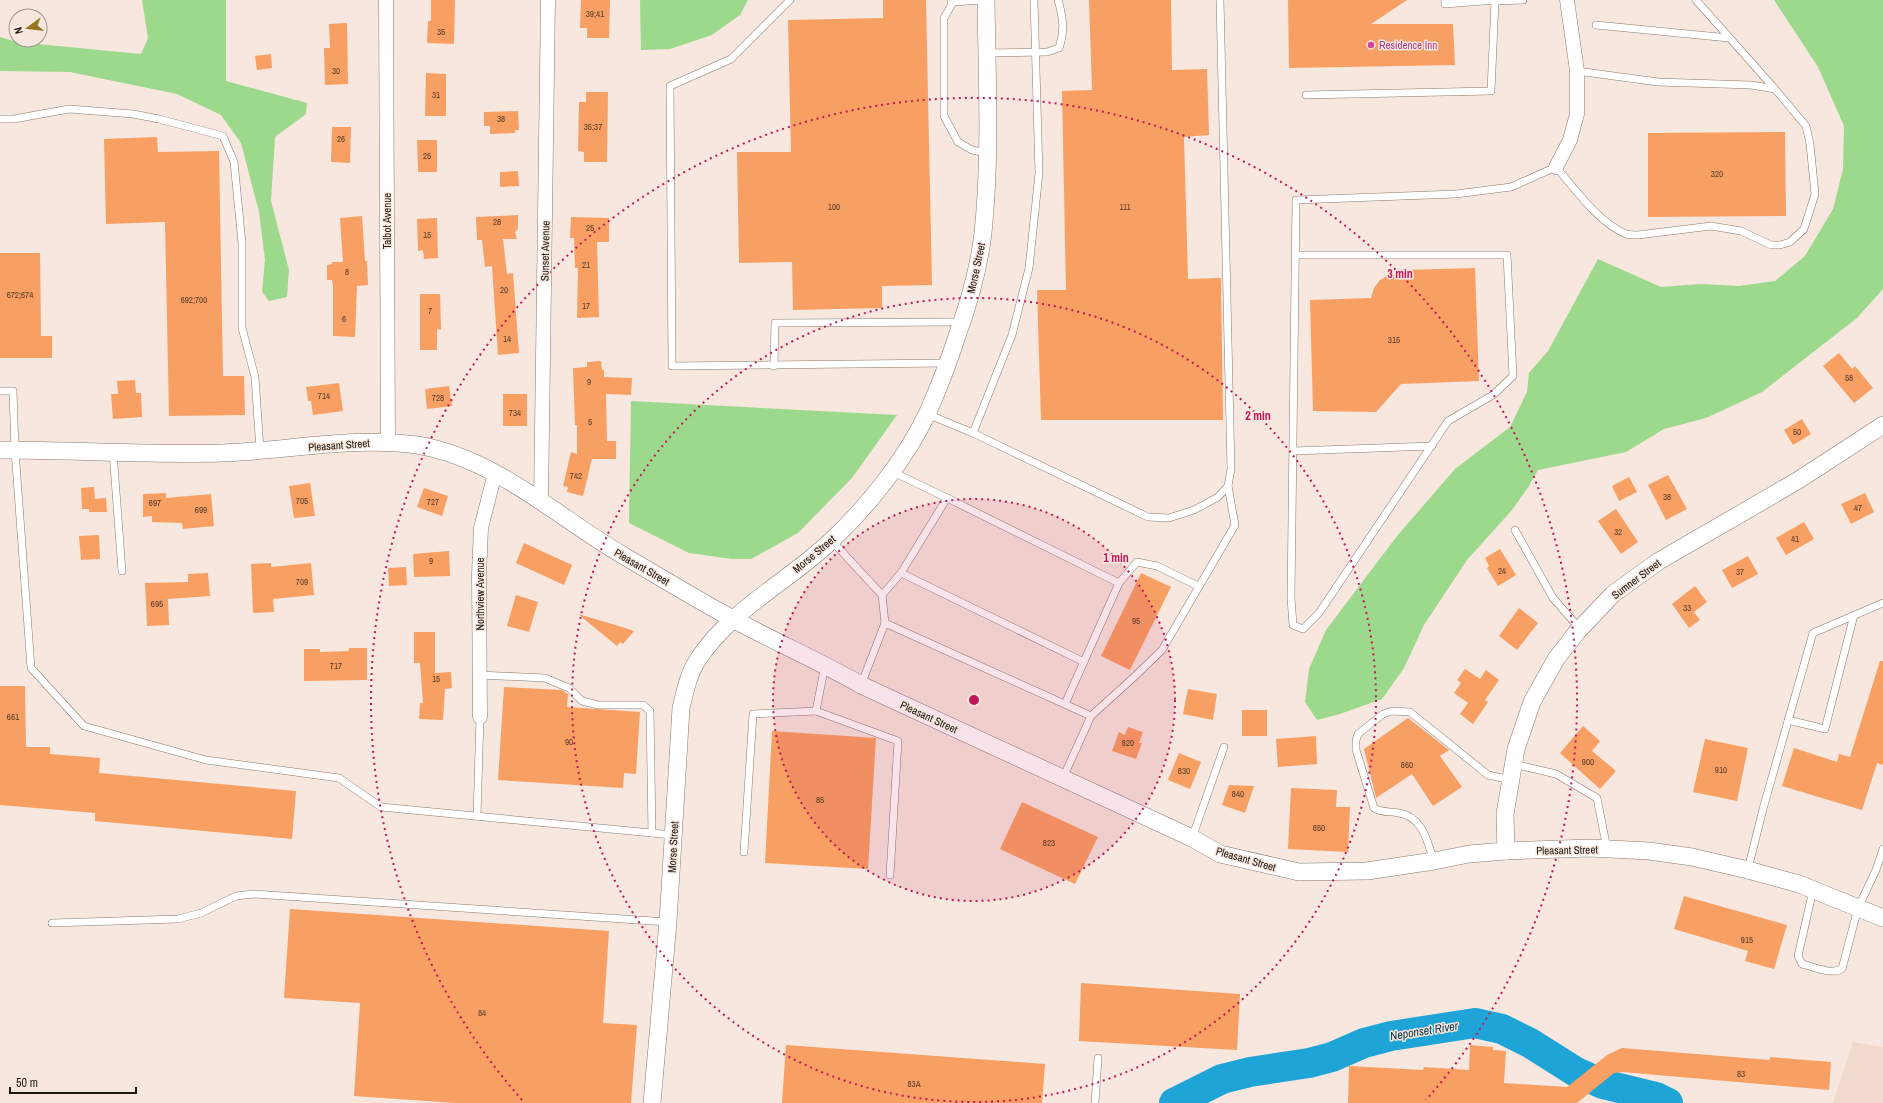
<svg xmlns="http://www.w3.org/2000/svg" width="1883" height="1103" font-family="'Archivo Narrow',sans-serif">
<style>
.built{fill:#f1dacc}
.green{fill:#9dd98c}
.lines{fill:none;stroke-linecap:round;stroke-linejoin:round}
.river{stroke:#1fa4d8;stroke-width:30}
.building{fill:#f8a064}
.service-casing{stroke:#877a71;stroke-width:8}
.minor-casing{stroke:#877a71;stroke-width:15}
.tertiary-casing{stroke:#877a71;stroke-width:18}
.service{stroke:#fff;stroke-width:7}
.minor{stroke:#fff;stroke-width:14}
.tertiary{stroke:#fff;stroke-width:17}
.ring{fill:none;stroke:#c2185b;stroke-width:2;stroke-dasharray:2 4}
.hotel-dot{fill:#d1479c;stroke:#f7e7de;stroke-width:1.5}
.labels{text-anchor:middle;stroke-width:3;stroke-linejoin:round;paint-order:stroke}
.number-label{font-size:9px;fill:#553b2a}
.hotel-label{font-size:11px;fill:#b23c85;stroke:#f7e7de;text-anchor:start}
.street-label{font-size:11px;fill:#1f1916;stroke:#f7e7de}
.water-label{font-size:12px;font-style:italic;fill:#00354a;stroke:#f7e7de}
.centre{fill:#c2185b;stroke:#f7e7de;stroke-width:2}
.ring-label{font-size:12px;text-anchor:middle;font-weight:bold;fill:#c2185b;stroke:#f7e7de;stroke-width:3;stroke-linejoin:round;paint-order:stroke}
</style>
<rect width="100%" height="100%" fill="#f7e7de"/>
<!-- built -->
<polygon class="built" points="1853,1042 1883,1047 1883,1103 1833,1103"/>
<!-- green -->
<g class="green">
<polygon points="142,0 226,0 226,81 307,103 306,114 275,137 271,201 289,270 287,297 269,301 262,292 265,260 259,212 241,143 221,115 177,94 70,72 0,71 0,37 17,42 141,54 148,38"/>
<polygon points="640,0 748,0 740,15 712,35 670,49 641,50"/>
<polygon points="1774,0 1883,0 1883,289 1857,318 1762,392 1706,418 1664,429 1626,452 1538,470 1529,486 1512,510 1467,560 1424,625 1404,668 1382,699 1340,714 1317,720 1305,702 1309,669 1326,630 1397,536 1455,469 1510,427 1527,392 1529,373 1548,351 1598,259 1661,287 1700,284 1739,286 1775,281 1805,256 1833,209 1843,169 1844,126 1818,67"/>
<polygon points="631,401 897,415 852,478 798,533 751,559 732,559 689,553 629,523"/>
</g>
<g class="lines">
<!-- river -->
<polyline class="river" points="1174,1103 1222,1079 1250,1072 1309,1063 1332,1057 1364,1043 1391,1036 1475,1023 1502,1029 1530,1043 1576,1072 1603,1084 1656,1097 1668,1103"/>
</g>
<!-- building -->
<g class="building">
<polygon points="431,0 455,0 454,44 427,43 428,21 431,21"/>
<polygon points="581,0 610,0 609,38 587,38 587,28 580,28"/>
<polygon points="883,0 926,0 932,285 882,286 882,308 793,310 792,262 739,263 737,152 791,152 788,20 883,18"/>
<polygon points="1089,0 1171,0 1172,70 1207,69 1209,135 1184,137 1188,279 1221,278 1223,420 1041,420 1037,290 1066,290 1062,91 1092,90"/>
<polygon points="1288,0 1407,0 1371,24 1453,24 1455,65 1289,68"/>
<polygon points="347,23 348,84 325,85 324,48 330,48 329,24"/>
<polygon points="271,54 272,68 257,70 255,56"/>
<polygon points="426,73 446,74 446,116 425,116"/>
<polygon points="586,92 608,92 607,162 584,162 584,152 578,151 579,102 586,102"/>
<polygon points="518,111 519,130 515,130 515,133 490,134 490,126 484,126 484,112"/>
<polygon points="332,127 351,127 350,163 331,162"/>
<polygon points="1785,132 1786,216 1648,217 1648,133"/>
<polygon points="157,137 158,152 219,151 223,376 244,376 245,415 169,416 165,222 106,224 104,139"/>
<polygon points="417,140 437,140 437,172 418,172"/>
<polygon points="518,171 519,186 500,187 500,172"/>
<polygon points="518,215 518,228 515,232 517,239 503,239 507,274 513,273 519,353 498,355 492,266 485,267 482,240 477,240 476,217"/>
<polygon points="362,216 365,261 367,261 368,285 357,286 355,337 333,336 333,286 332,280 327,280 327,265 332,264 332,262 343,262 340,218"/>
<polygon points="571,217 609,218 609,242 597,242 599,317 577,318 578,268 575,268 574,238 570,238"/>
<polygon points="437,218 438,258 424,259 423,250 418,251 417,219"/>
<polygon points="0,253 40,253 41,336 52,336 52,358 0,358"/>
<polygon points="1475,268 1479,381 1401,384 1376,412 1313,411 1310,300 1371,298 1374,288 1380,280 1389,275 1399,275 1406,270"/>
<polygon points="420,294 440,294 441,330 437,329 437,350 420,350"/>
<polygon points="1839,353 1852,369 1855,366 1873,388 1854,403 1823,366"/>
<polygon points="601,361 602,370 604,370 604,377 632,378 631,395 606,394 607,441 616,441 616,459 592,459 583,496 567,492 568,487 563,486 571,452 577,454 577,425 575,425 573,368 587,367 587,362"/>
<polygon points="135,380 136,393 141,393 142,417 113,419 111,394 118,394 117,381"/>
<polygon points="339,383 343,411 313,415 311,401 308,401 306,387"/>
<polygon points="449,386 452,406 427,409 425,389"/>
<rect x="503" y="394" width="24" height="32"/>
<polygon points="1802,419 1811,434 1793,445 1784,430"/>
<polygon points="1668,475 1687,509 1666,520 1648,485"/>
<polygon points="1629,477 1637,492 1619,501 1612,486"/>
<polygon points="310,483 315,516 294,518 289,486"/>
<polygon points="94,487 95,499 106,498 107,512 89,512 89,509 82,509 81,488"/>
<polygon points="424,488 448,496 442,516 417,507"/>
<polygon points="166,493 166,498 211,494 214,526 183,529 182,523 152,522 152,516 143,517 143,494"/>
<polygon points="1865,493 1874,512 1851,524 1841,504"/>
<polygon points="1616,509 1638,542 1621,554 1598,521"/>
<polygon points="1804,522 1814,539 1786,555 1776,538"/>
<polygon points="99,535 100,559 81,560 79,536"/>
<polygon points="524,543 572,565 564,585 516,563"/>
<polygon points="1500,549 1516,575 1498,586 1487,568 1489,566 1485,558"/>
<polygon points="449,551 450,576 414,577 413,554"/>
<polygon points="1748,556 1758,574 1732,588 1722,570"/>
<polygon points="271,563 271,567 311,563 314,595 273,599 274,612 253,613 251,564"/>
<polygon points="406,567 407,585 389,586 388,568"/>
<polygon points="208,573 210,596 168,599 169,625 147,626 145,583 188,582 188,574"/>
<polygon points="1141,573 1171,587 1130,670 1101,656"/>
<polygon points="1695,586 1707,602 1694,612 1700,620 1689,628 1672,604"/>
<polygon points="516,595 538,602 529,632 507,626"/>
<polygon points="1519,608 1538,623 1517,650 1499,636"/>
<polygon points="578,614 619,626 634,631 623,644 620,642 617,646"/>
<polygon points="414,632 435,632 435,673 451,672 452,688 445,689 443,720 419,719 420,703 423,703 420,663 414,663"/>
<polygon points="349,648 367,648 367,680 304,681 304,649 320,649 320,652 349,651"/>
<polygon points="1880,661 1883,661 1883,765 1877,763 1862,810 1782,786 1794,748 1837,762 1839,754 1850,757"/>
<polygon points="1465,669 1480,679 1486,670 1499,680 1485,700 1488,702 1473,724 1460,714 1468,703 1454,693 1461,683 1457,680"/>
<polygon points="0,686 25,686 26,747 50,747 50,754 100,758 99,773 296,791 292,839 95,821 95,813 0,805"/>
<polygon points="504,687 562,690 568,694 567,707 640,712 636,774 624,773 623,788 498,780"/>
<polygon points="1188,689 1217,694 1213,720 1183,714"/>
<rect x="1242" y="710" width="25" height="26"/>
<polygon points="1408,718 1449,750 1440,756 1462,787 1433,806 1412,774 1376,798 1364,749"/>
<polygon points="1583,726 1600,741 1592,751 1616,771 1600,789 1560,753"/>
<polygon points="1128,727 1143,732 1139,743 1142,743 1136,759 1112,751 1119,732 1125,735"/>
<polygon points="772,731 876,738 868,869 765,863"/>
<polygon points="1316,736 1317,764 1278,767 1276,739"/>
<polygon points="1705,739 1748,748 1737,801 1693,792"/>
<polygon points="1179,753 1201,762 1190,789 1168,780"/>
<polygon points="1229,785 1254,786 1245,813 1222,805"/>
<polygon points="1291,788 1337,790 1336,807 1350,807 1348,852 1288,849"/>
<polygon points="1022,802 1098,837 1075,884 1000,849"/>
<polygon points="1684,896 1787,925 1774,969 1745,961 1748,951 1674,929"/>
<polygon points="290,909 609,931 603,1023 637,1025 631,1103 455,1103 354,1096 360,1003 284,998"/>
<polygon points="1081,983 1240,994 1237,1050 1079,1041"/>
<polygon points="786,1045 1045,1064 1042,1103 782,1103"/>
<polygon points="1470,1045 1493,1047 1493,1050 1506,1051 1504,1083 1567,1087 1607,1055 1622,1048 1770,1060 1770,1057 1831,1062 1829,1090 1623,1072 1614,1073 1577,1103 1348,1103 1349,1066 1423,1070 1424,1067 1469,1070"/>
</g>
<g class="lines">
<defs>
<g id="service">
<polyline points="790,0 731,59 670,86 672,366 948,363"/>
<polyline points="951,0 953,2 982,0"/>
<polyline points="1445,0 1445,4 1495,0"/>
<polyline points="953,2 944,18 944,116 958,142 972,150 987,153"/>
<polyline points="1596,25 1729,38"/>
<path d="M987 53 1047 52 1059 48C1065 31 1063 17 1058 0"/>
<polyline points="1577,71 1658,82 1751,85 1775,89 1696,0"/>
<polyline points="1306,95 1491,91 1495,1 1523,0"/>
<polyline points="0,119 14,119 69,109 133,114 159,119 223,136 234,162 242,243 242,328 255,377 260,450"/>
<path d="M1296 255H1507L1513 376 1493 395 1448 421 1319 613 1303 629 1293 625 1291 598 1296 200 1456 194 1511 187 1556 167C1575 189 1599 223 1626 234 1630 235 1635 235 1638 235L1711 226 1741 231 1771 245H1780L1790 242 1804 229 1815 194 1810 144 1806 126 1775 89"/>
<polyline points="774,366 775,323 962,322"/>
<polyline points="0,391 13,391 15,450 31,668 84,726 206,760 339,778 381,807 673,835"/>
<polyline points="927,414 973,433 1148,517 1169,518 1194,510 1218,497 1228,486 1231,469 1220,0"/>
<polyline points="973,433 1012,335 1029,268 1039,173 1034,0"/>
<polyline points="1293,451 1432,446"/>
<polyline points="113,452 122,571"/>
<polyline points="947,498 1119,583 1137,562 1157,566 1198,586"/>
<polyline points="1515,530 1553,598 1580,629"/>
<polyline points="832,541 882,595 885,623 861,685"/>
<polyline points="901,573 1084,662"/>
<polyline points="882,595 901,573 947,498 893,472"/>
<polyline points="885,623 1091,716 1063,778"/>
<polyline points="480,675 545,678 569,688 582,701 598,705 643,705 650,711 652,833"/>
<polyline points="1065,704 1119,583"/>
<polyline points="816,711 898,741 890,875"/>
<polyline points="1091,716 1133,678 1162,650 1235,525 1228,486"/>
<polyline points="1788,720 1825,729 1854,615"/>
<polyline points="1514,764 1556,774 1597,798 1607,849"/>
<polyline points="477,816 480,717"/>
<polyline points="1192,838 1224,747"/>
<polyline points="744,852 753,714 816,711 825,665"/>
<path d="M1434 861C1427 841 1423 817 1399 813 1390 811 1382 813 1374 808L1356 750V740L1358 734 1383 714 1392 711 1410 712 1488 775 1511 780"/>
<polyline points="1748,869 1763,809 1813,633 1883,603"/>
<path d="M1813 890 1798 956 1802 964C1815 967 1830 975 1842 969L1858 908 1876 870 1883 849"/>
<polyline points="52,923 178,919 201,913 236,896 253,894 668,922"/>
<polyline points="1095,1103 1098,1058"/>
</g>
<g id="minor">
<polyline points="386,0 388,443"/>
<polyline points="1556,167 1570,140 1577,114 1577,71 1567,0"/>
<polyline points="541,501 548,0"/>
<polyline points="480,717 479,574 481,528 495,473"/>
</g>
<g id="tertiary">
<path d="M0 450C74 450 148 455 223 453 284 451 357 436 417 445 496 458 557 517 624 556 660 577 696 599 733 619 775 642 819 661 861 685L1192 838 1220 854 1299 872 1367 871 1434 861 1469 854 1506 851 1590 848 1649 851 1692 857 1748 870 1799 884 1883 918"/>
<polyline points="1506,851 1505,814 1516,749 1532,702 1556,659 1577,632 1613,594 1659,561 1797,481 1883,425"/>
<path d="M652 1103 668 922 681 708C685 692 688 675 697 661 730 609 790 581 833 539 869 505 907 457 928 412 939 387 949 361 957 336 969 303 979 267 983 233 991 156 987 77 986 0"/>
</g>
</defs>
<!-- service casing -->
<use href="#service" class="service-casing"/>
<!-- minor casing -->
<use href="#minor" class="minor-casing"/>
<!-- tertiary casing -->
<use href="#tertiary" class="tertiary-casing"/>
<!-- service -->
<use href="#service" class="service"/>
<!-- minor -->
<use href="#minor" class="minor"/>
<!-- tertiary -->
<use href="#tertiary" class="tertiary"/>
</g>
<!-- distance rings -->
<circle cx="974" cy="700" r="201" fill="#c2185b" fill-opacity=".12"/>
<g class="ring">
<circle cx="974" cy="700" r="201"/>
<circle cx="974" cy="700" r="402"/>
<path d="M522 1100A603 603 0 1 1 1426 1100"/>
</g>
<!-- markers -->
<circle class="hotel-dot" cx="1371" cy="45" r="4"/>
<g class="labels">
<!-- number labels -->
<g class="number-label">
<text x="595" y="17">39;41</text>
<text x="441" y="35">35</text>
<text x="336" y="74">30</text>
<text x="436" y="98">31</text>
<text x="501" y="122">38</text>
<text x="593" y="130">35;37</text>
<text x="341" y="142">26</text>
<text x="427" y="159">25</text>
<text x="1717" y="177">320</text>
<text x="834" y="210">100</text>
<text x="1125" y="210">111</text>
<text x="497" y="225">28</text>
<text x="590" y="231">25</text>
<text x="427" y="238">15</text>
<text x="586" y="268">21</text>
<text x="347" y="275">8</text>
<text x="504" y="293">20</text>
<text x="20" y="298">672;674</text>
<text x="194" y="303">692;700</text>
<text x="586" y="309">17</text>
<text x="430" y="314">7</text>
<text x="344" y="322">6</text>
<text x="507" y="342">14</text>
<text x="1394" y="343">315</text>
<text x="1849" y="381">58</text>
<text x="589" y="385">9</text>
<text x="324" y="399">714</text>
<text x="438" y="401">728</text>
<text x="515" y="416">734</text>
<text x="590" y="425">5</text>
<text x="1797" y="435">50</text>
<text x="576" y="479">742</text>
<text x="1667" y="500">38</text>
<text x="302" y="504">705</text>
<text x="433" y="505">727</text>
<text x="155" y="506">697</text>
<text x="1858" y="511">47</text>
<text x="201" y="513">699</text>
<text x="1618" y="535">32</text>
<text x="1795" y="542">41</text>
<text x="431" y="564">9</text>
<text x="1502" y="574">24</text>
<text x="1740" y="575">37</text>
<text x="302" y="585">709</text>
<text x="157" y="607">695</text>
<text x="1687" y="611">33</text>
<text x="1136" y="624">95</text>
<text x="336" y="669">717</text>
<text x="436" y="682">15</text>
<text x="13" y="720">661</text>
<text x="569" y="745">90</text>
<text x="1128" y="746">820</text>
<text x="1588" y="765">900</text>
<text x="1407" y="768">860</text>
<text x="1721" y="773">910</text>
<text x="1184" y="774">830</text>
<text x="1238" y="797">840</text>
<text x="820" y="803">85</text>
<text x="1319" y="831">850</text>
<text x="1049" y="846">823</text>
<text x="1747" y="943">915</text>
<text x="482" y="1016">84</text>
<text x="1741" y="1077">83</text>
<text x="914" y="1087">83A</text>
</g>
<!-- hotel labels -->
<g class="hotel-label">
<text x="1379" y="49">Residence Inn</text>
</g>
<!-- street labels -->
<g class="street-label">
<text transform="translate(387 221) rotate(-90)" y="4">Talbot Avenue</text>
<text transform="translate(545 251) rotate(-89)" y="4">Sunset Avenue</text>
<text transform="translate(976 268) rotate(-78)" y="4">Morse Street</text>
<text transform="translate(339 445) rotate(-4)" y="4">Pleasant Street</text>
<text transform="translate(814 554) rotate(-40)" y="4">Morse Street</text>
<text transform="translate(642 567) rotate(30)" y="4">Pleasant Street</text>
<text transform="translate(1636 579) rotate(-37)" y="4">Sumner Street</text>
<text transform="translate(480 594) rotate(-90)" y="4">Northview Avenue</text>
<text transform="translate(929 717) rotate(25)" y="4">Pleasant Street</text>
<text transform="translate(673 847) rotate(-87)" y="4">Morse Street</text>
<text transform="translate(1567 850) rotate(-1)" y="4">Pleasant Street</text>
<text transform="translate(1246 859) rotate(16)" y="4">Pleasant Street</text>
</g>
<!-- water labels -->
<g class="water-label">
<text transform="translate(1424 1031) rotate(-9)" y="4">Neponset River</text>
</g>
</g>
<circle cx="974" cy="700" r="6" class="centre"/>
<g class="ring-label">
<text x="1400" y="278">3 min</text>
<text x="1258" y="420">2 min</text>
<text x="1116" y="562">1 min</text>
</g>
<!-- north arrow -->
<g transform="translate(28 28) rotate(255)"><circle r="19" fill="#f7e7de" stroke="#a1958e"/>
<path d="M0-3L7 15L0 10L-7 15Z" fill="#93761d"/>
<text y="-6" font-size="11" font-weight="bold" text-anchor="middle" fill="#1f1916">N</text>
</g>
<!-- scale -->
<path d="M10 1087v6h126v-6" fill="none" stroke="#1f1916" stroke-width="2"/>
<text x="16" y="1087" font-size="12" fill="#1f1916" stroke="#f7e7de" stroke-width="3" paint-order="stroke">50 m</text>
</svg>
